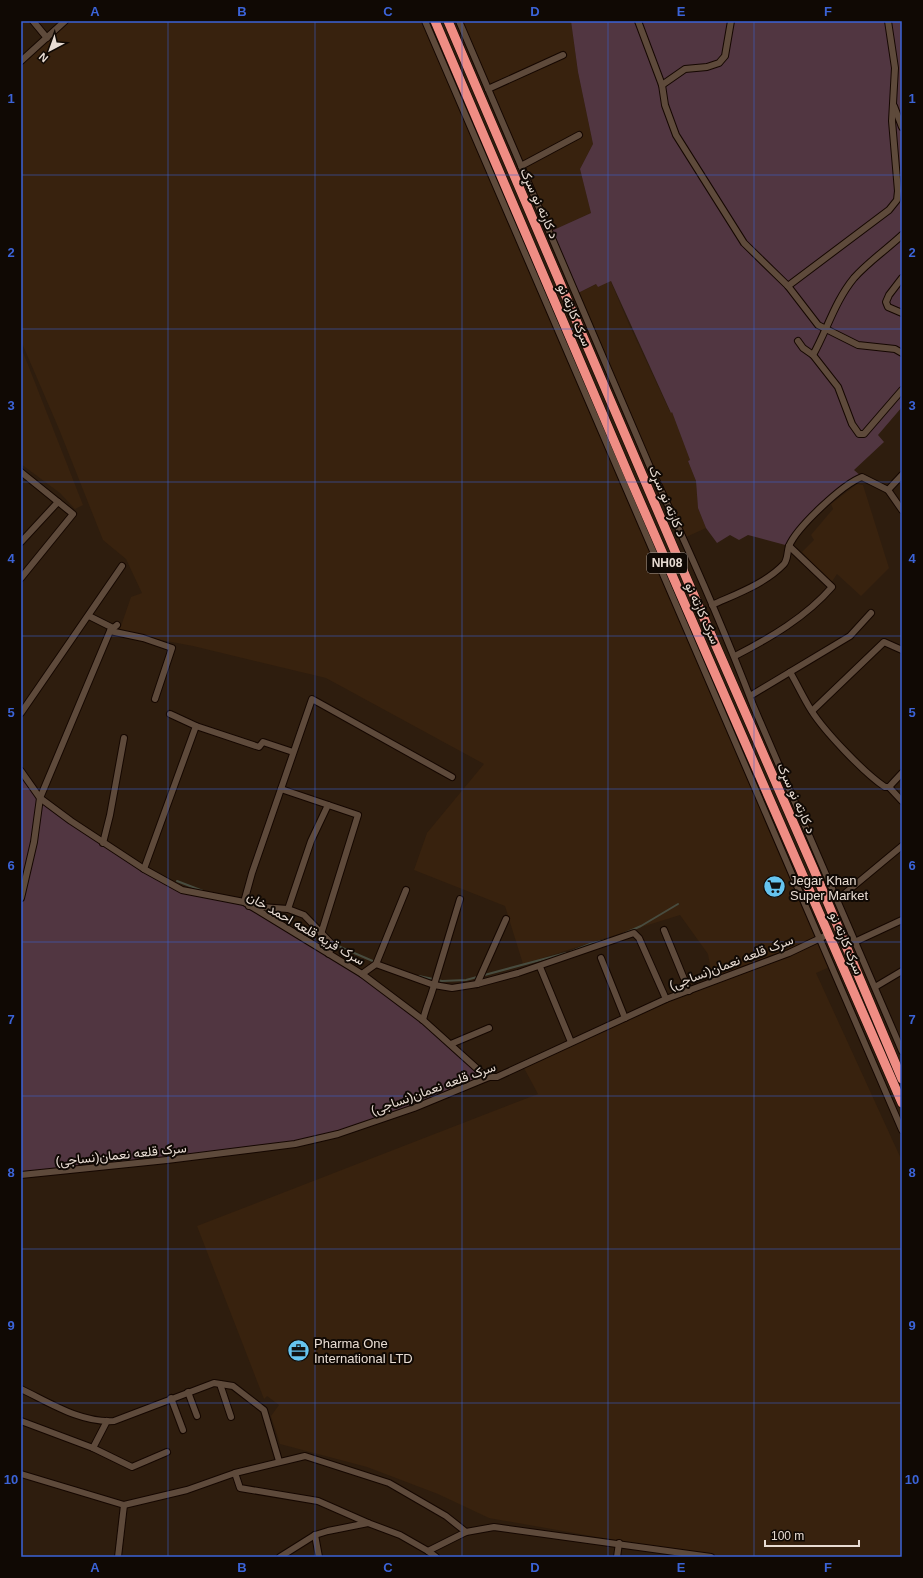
<svg xmlns="http://www.w3.org/2000/svg" width="923" height="1578" font-family="Helvetica,Vazirmatn,sans-serif">
<style>
.built{fill:#38220e}
.green{fill:#513641}
.lines{fill:none;stroke-linecap:round;stroke-linejoin:round}
.stream{stroke:#484c3f;stroke-width:2}
.minor-casing{stroke:#150700;stroke-width:8}
.highway-casing{stroke:#150700;stroke-width:10}
.minor{stroke:#5e4a3b;stroke-width:6}
.highway{stroke:#ef8d84;stroke-width:9}
.grid{fill:none;stroke:#3b63d7;stroke-width:1;stroke-opacity:0.55}
.labels{text-anchor:middle;stroke-width:4;stroke-linejoin:round;paint-order:stroke}
.shield{fill:#100904;stroke:#a79d95;stroke-width:1}
.shield-label{font-size:12px;font-weight:bold;fill:#e8dcd3}
.street-label{font-size:13px;fill:#e8dcd3;stroke:#100904}
.poi-label{font-size:13px;fill:#e8dcd3;stroke:#100904;text-anchor:start}
.neatline{fill:none;stroke:#3b63d7;stroke-width:1.5}
.grid-label{font-size:13px;text-anchor:middle;font-weight:bold;fill:#3b63d7}
</style>
<rect width="100%" height="100%" fill="#2e1d0e"/>
<!-- built -->
<g class="built">
<polygon points="65,21 425,21 832,966 816,973 902,1161 902,1557 711,1557 489,1518 438,1494 367,1467 280,1444 271,1416 279,1405 267,1396 264,1399 197,1226 538,1094 523,1066 571,1042 713,982 708,954 680,915 523,964 505,906 414,870 427,833 484,764 326,678 193,646 119,632 131,597 142,593 126,559 103,540 59,429 21,341 21,61"/>
<polygon points="459,21 571,21 578,72 593,144 580,169 591,213 549,232"/>
<polygon points="610,280 628,322 670,412 672,412 690,460 688,461 696,481 698,508 706,528 684,538 576,294 597,284 598,287"/>
<polygon points="21,347 83,505 75,509 60,493 21,464"/>
<polygon points="857,484 863,485 889,568 861,596 837,574 831,583 802,552 814,540 811,535 833,509 831,504"/>
</g>
<!-- green -->
<g class="green">
<polygon points="571,21 902,21 902,407 878,435 884,442 854,470 862,477 814,513 789,546 748,535 739,540 730,535 717,543 706,528 698,508 696,481 688,461 690,460 672,412 671,413 611,281 598,287 596,284 576,294 549,232 591,213 580,169 593,144 578,72"/>
<polygon points="21,771 40,799 182,890 244,902 362,974 489,1077 338,1134 295,1144 21,1175"/>
</g>
<g class="lines">
<!-- stream -->
<g class="stream">
<polyline points="177,881 203,891"/>
<polyline points="305,913 338,946 375,962"/>
<polyline points="623,934 641,926 678,904"/>
<polyline points="570,952 590,944 609,939"/>
<polyline points="419,976 442,981 466,980 566,953"/>
</g>
<defs>
<g id="minor">
<polyline points="33,21 47,38"/>
<polyline points="425,21 902,1130"/>
<path d="M459 21 650 467C687 545 722 624 753 705L902 1051"/>
<polyline points="638,21 662,85 665,105 676,135 744,243 788,286 818,325 858,345 895,349 902,353"/>
<polyline points="21,61 65,21"/>
<polyline points="662,85 685,69 707,67 719,63 725,56 731,21"/>
<polyline points="488,89 563,55"/>
<polyline points="894,106 902,127"/>
<polyline points="521,166 579,135"/>
<polyline points="902,278 889,295 886,302 888,307 902,313"/>
<polyline points="788,286 889,210 897,200 898,191 892,121 895,68 888,21"/>
<polyline points="798,341 803,348 813,355 838,387 852,424 859,434 864,434 902,390"/>
<path d="M813 355C827 330 835 301 854 278 868 262 886 250 902 235"/>
<polyline points="21,472 73,514 21,578"/>
<polyline points="888,490 902,475"/>
<polyline points="21,542 58,502"/>
<path d="M712 605C736 594 765 584 784 564 788 559 787 552 789 546 797 527 843 484 862 477L888 490 902 510"/>
<polyline points="89,616 113,628"/>
<polyline points="110,631 143,638 172,648 155,699"/>
<path d="M735 656C770 638 806 617 832 587L789 546"/>
<path d="M790 672C797 684 803 697 811 710 824 731 864 773 885 787H889L902 801"/>
<polyline points="750,696 850,636 871,613"/>
<polyline points="812,711 884,642 902,650"/>
<polyline points="21,713 122,566"/>
<polyline points="170,714 196,726 259,747 263,742 293,752"/>
<polyline points="21,771 40,798 71,821 144,869 182,890 244,902 362,974 423,1020 483,1074 489,1077"/>
<polyline points="889,787 902,773"/>
<polyline points="281,789 358,815 321,934"/>
<polyline points="103,843 110,815 124,738"/>
<polyline points="144,869 196,726"/>
<polyline points="21,898 34,842 40,798 110,631 117,625"/>
<polyline points="837,900 902,846"/>
<polyline points="244,902 252,873 312,699 452,777"/>
<polyline points="249,906 288,909 304,915 332,944 329,954"/>
<polyline points="288,909 311,841 328,805"/>
<polyline points="664,930 689,991"/>
<polyline points="846,946 902,920"/>
<polyline points="601,958 625,1018"/>
<polyline points="376,964 434,985 452,988 477,984 518,973 634,933 639,938 666,999"/>
<polyline points="540,967 571,1042"/>
<polyline points="362,974 376,964 406,890"/>
<polyline points="477,984 506,919"/>
<polyline points="875,987 902,971"/>
<path d="M423 1020C426 1007 431 997 434 985 443 956 451 928 460 899"/>
<polyline points="451,1044 489,1028"/>
<polyline points="21,1175 167,1160 295,1144 338,1134 414,1108 489,1077 497,1077 666,999 789,953 829,934"/>
<polyline points="220,1384 231,1417"/>
<path d="M21 1389C50 1403 81 1423 114 1421L214 1383 233 1386 264 1410 279 1461"/>
<polyline points="188,1392 197,1416"/>
<polyline points="171,1398 183,1430"/>
<polyline points="21,1421 93,1448 132,1467 167,1452"/>
<polyline points="93,1448 107,1421"/>
<polyline points="235,1473 240,1488 318,1501 368,1523 400,1535 428,1551 466,1532 494,1527 711,1557"/>
<polyline points="21,1474 124,1505 187,1490 235,1473 305,1456 389,1483 446,1516 466,1532"/>
<polyline points="315,1535 319,1557"/>
<polyline points="428,1551 436,1557"/>
<polyline points="118,1557 124,1505"/>
<polyline points="280,1557 315,1535 328,1531 368,1523"/>
<polyline points="617,1557 619,1543"/>
</g>
<g id="highway">
<polyline points="435,21 629,476 902,1103"/>
<polyline points="448,21 689,584 814,870 902,1079"/>
</g>
</defs>
<!-- minor casing -->
<use href="#minor" class="minor-casing"/>
<!-- highway casing -->
<use href="#highway" class="highway-casing"/>
<!-- minor -->
<use href="#minor" class="minor"/>
<!-- highway -->
<use href="#highway" class="highway"/>
</g>
<!-- grid -->
<path class="grid" d="M168 21V1557M315 21V1557M462 21V1557M608 21V1557M754 21V1557M21 175H902M21 329H902M21 482H902M21 636H902M21 789H902M21 942H902M21 1096H902M21 1249H902M21 1403H902"/>
<!-- icons -->
<defs>
<symbol id="supermarket-disc" viewBox="-11 -11 22 22"><circle r="9.5" fill="#66c4ef" stroke="#100904"/><path d="M-6-5.5h2.5l.6 2H6L4.5 2H-2.5L-4.4-4H-6ZM-1.5 3.2a1.3 1.3 0 1 0 .1 0ZM3 3.2a1.3 1.3 0 1 0 .1 0Z" fill="#111"/></symbol>
<symbol id="office-disc" viewBox="-11 -11 22 22"><circle r="9.5" fill="#66c4ef" stroke="#100904"/><path d="M-6-3h4V-5.5h4V-3h4V5H-6ZM-1-4.5V-3h2v-1.5ZM-6 0V1H6V0Z" fill="#111"/></symbol>
</defs>
<g fill-rule="evenodd">
<use href="#supermarket-disc" x="762" y="874" width="25" height="25"/>
<use href="#office-disc" x="286" y="1338" width="25" height="25"/>
</g>
<g class="labels">
<!-- shield labels -->
<rect class="shield" x="647" y="553" width="40" height="20" rx="3"/>
<g class="shield-label">
<text x="667" y="567">NH08</text>
</g>
<!-- street labels -->
<g class="street-label">
<text transform="translate(540 203) rotate(66)" y="5">د کارته نو سړک</text>
<text transform="translate(575 315) rotate(67)" y="5">سرک کارته نو</text>
<text transform="translate(668 501) rotate(67)" y="5">د کارته نو سړک</text>
<text transform="translate(703 613) rotate(66)" y="5">سرک کارته نو</text>
<text transform="translate(797 798) rotate(66)" y="5">د کارته نو سړک</text>
<text transform="translate(306 928) rotate(30)" y="5">سرک قریه قلعه احمد خان</text>
<text transform="translate(847 943) rotate(67)" y="5">سرک کارته نو</text>
<text transform="translate(731 962) rotate(-21)" y="5">سرک قلعه نعمان(نساجی)</text>
<text transform="translate(433 1088) rotate(-20)" y="5">سرک قلعه نعمان(نساجی)</text>
<text transform="translate(121 1154) rotate(-6)" y="5">سرک قلعه نعمان(نساجی)</text>
</g>
<!-- poi labels -->
<g class="poi-label">
<text x="790" y="885">Jegar Khan<tspan x="790" dy="15">Super Market</tspan></text>
<text x="314" y="1348">Pharma One<tspan x="314" dy="15">International LTD</tspan></text>
</g>
</g>
<!-- border -->
<rect width="923" height="1578" fill="none" stroke="#100904" stroke-width="44"/>
<!-- north arrow -->
<g transform="translate(50 50) rotate(221)" stroke="#100904" stroke-width="3" paint-order="stroke">
<path d="M0-3L7 15L0 10L-7 15Z" fill="#e8dcd3"/>
<text y="-6" font-size="11" font-weight="bold" text-anchor="middle" fill="#e8dcd3">N</text>
</g>
<!-- scale -->
<path d="M765 1540v6h94v-6" fill="none" stroke="#e8dcd3" stroke-width="2"/>
<text x="771" y="1540" font-size="12" fill="#e8dcd3" stroke="#100904" stroke-width="3" paint-order="stroke">100 m</text>
<rect x="22" y="22" width="879" height="1534" class="neatline"/>
<g class="grid-label">
<text x="95" y="16">A</text>
<text x="242" y="16">B</text>
<text x="388" y="16">C</text>
<text x="535" y="16">D</text>
<text x="681" y="16">E</text>
<text x="828" y="16">F</text>
<text x="11" y="103">1</text>
<text x="912" y="103">1</text>
<text x="11" y="257">2</text>
<text x="912" y="257">2</text>
<text x="11" y="410">3</text>
<text x="912" y="410">3</text>
<text x="11" y="563">4</text>
<text x="912" y="563">4</text>
<text x="11" y="717">5</text>
<text x="912" y="717">5</text>
<text x="11" y="870">6</text>
<text x="912" y="870">6</text>
<text x="11" y="1024">7</text>
<text x="912" y="1024">7</text>
<text x="11" y="1177">8</text>
<text x="912" y="1177">8</text>
<text x="11" y="1330">9</text>
<text x="912" y="1330">9</text>
<text x="11" y="1484">10</text>
<text x="912" y="1484">10</text>
<text x="95" y="1572">A</text>
<text x="242" y="1572">B</text>
<text x="388" y="1572">C</text>
<text x="535" y="1572">D</text>
<text x="681" y="1572">E</text>
<text x="828" y="1572">F</text>
</g>
</svg>
